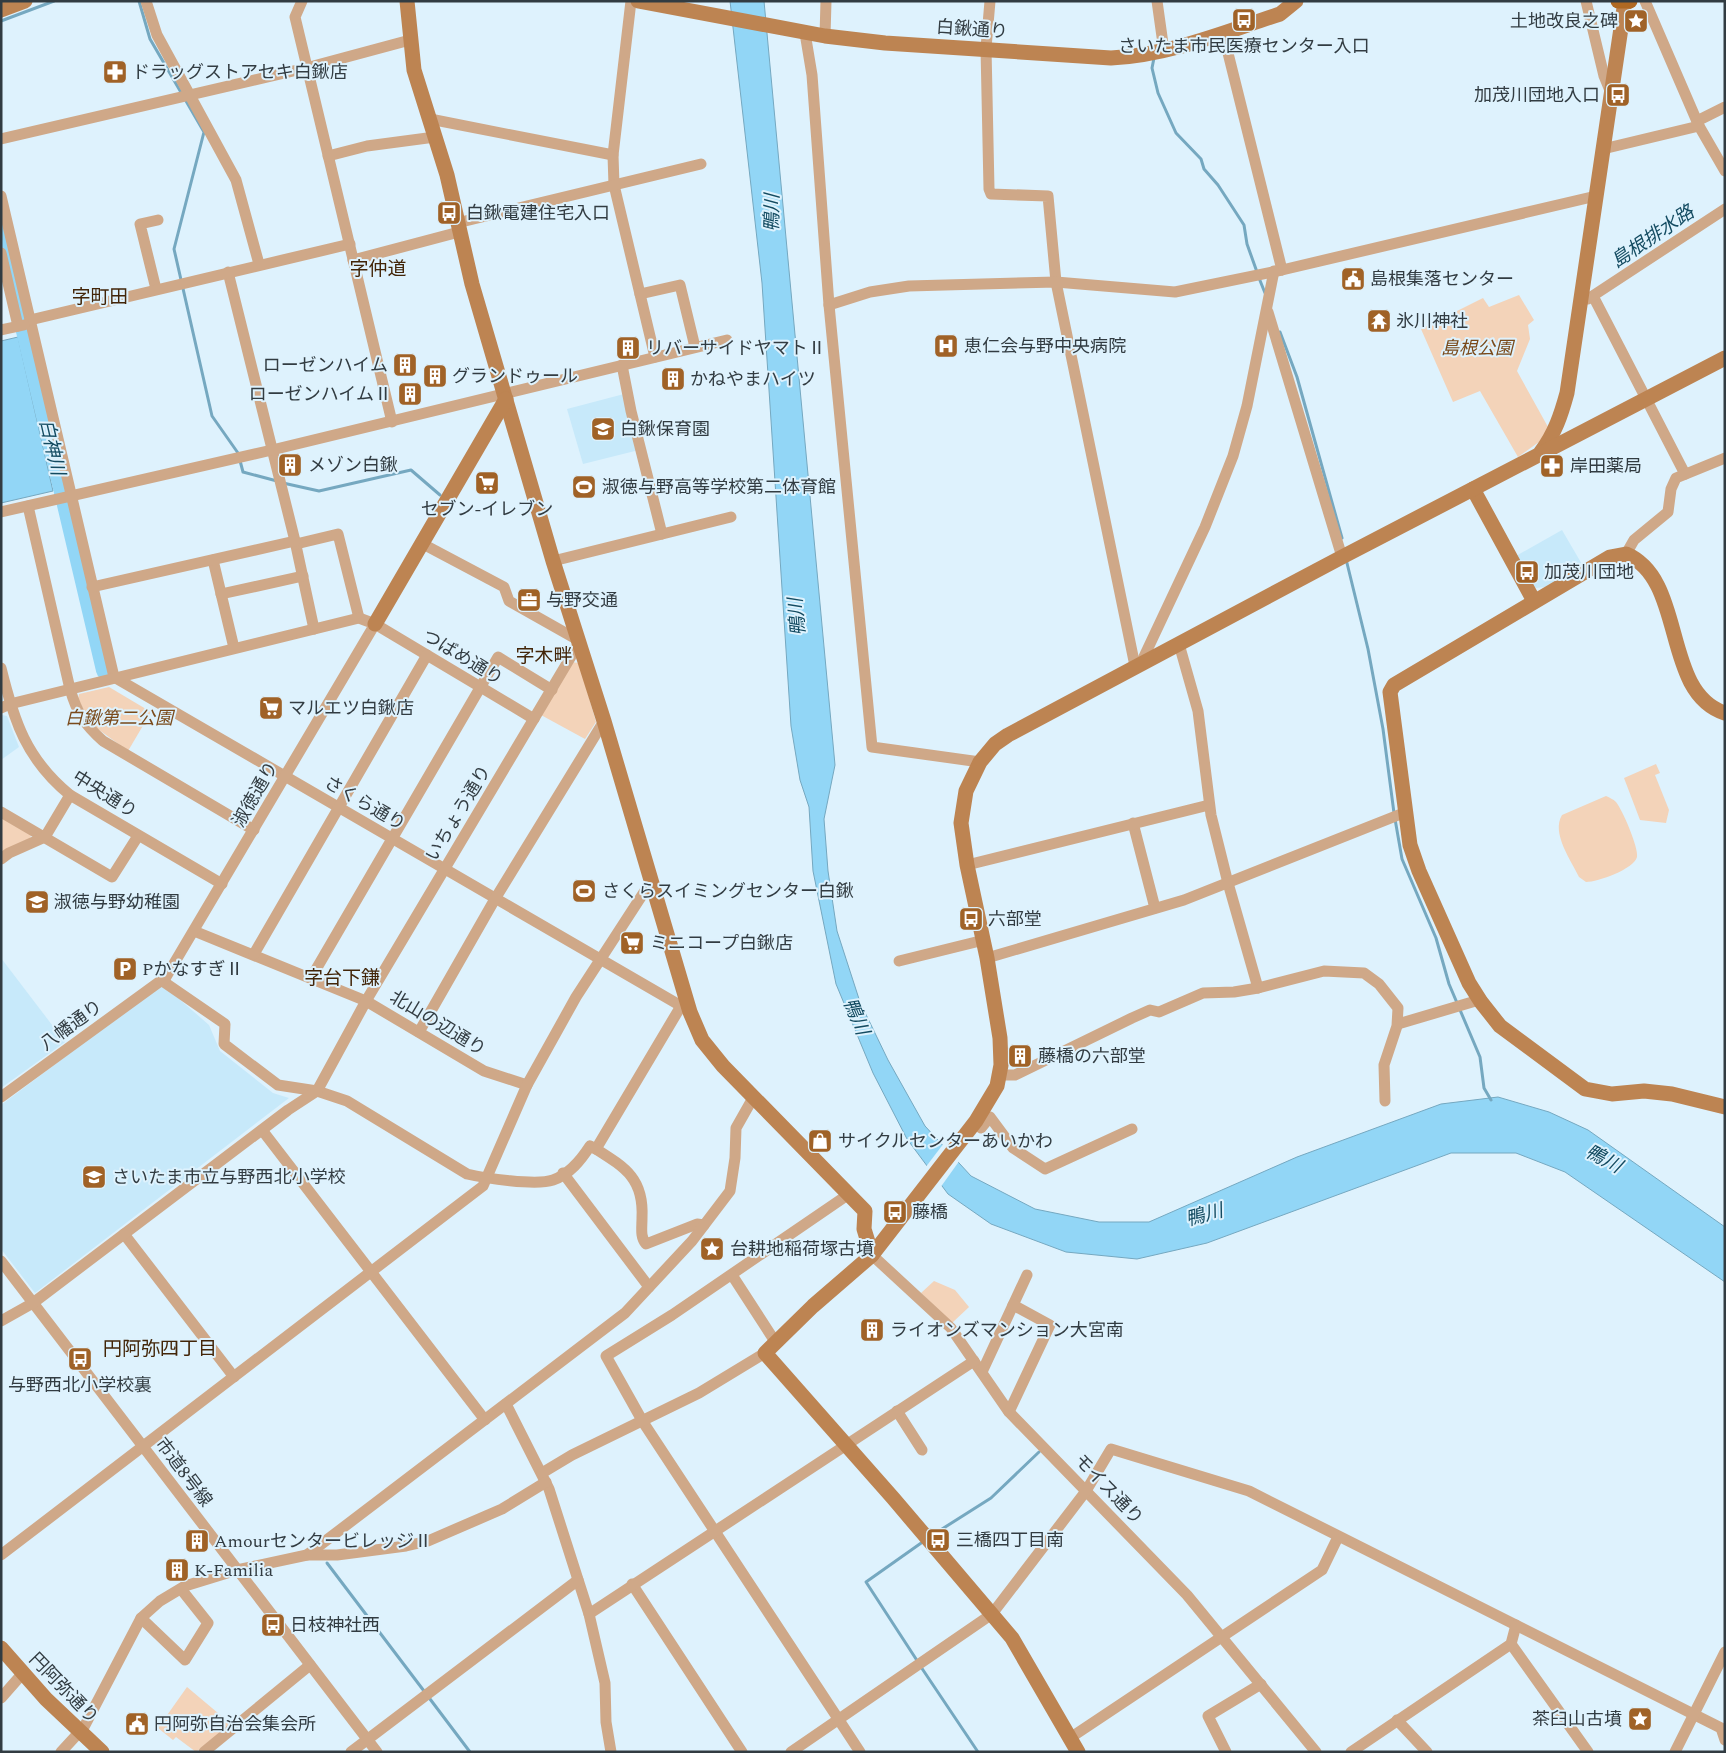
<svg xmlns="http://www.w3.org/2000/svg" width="1726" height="1753" font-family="Spectral,'Noto Sans JP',serif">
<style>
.built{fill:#c7e9fa}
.green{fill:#f3d3b9}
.water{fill:#92d6f6;stroke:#75a8c0}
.pier{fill:#def2fd}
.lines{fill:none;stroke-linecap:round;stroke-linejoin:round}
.stream{stroke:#75a8c0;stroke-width:3}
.river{stroke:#92d6f6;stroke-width:20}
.street{stroke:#cfa888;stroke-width:11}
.secondary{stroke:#bd8452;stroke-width:15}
.primary{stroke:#af6923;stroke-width:15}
.labels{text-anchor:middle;stroke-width:4;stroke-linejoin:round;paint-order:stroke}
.poi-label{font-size:18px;fill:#323c42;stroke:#def2fd;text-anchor:start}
.street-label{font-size:18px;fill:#323c42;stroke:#def2fd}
.park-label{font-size:18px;font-style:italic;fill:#7a4a1b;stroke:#def2fd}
.water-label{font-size:19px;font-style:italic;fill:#134b61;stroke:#def2fd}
.neighbourhood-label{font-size:19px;fill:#422508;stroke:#def2fd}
</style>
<rect width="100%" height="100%" fill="#def2fd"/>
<!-- built -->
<g class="built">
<polygon points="624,394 639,450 583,464 567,409"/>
<polygon points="1562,530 1583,566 1545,587 1536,588 1531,584 1516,556"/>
<polygon points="2,715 7,716 19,747 1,760"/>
<polygon points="1,958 65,1042 1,1088"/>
<polygon points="162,984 209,1025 220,1051 273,1093 289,1098 35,1293 1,1249 1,1105"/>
</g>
<!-- green -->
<g class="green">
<polygon points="1519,295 1534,320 1528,325 1530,339 1517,371 1548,427 1543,439 1518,457 1480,391 1453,402 1421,329 1483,298 1489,307"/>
<polygon points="571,662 579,663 596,722 585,739 541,715"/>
<polygon points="109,687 151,712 128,751 91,724 78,699 79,694"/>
<polygon points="1656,764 1660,773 1655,775 1669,810 1666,823 1640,820 1624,778"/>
<path d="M1606 796C1610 798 1613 799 1616 802 1622 809 1639 848 1637 857 1634 869 1598 882 1586 882L1579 877C1571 860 1551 833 1562 815Z"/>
<polygon points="1,816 31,833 30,841 1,857"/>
<polygon points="934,1281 955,1290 969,1307 952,1323 921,1293"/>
<polygon points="187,1687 231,1724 196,1752 176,1737 173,1740 158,1728"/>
</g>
<!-- water -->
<g class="water">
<polygon points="730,1 764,1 835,765 824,819 828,871 837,931 860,1002 888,1060 925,1126 971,1176 1035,1209 1099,1222 1149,1222 1297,1157 1441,1104 1498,1097 1549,1112 1588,1130 1725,1227 1725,1282 1565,1172 1516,1153 1451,1153 1207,1243 1137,1259 1066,1252 991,1224 948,1194 907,1139 873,1073 836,984 813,871 809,807 800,780 791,726 762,283"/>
<polygon points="18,337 53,491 1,503 1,341"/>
</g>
<!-- pier -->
<polygon class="pier" points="944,1143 960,1160 940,1188 925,1168"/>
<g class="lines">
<!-- stream -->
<g class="stream">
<polyline points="139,1 150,39 204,132 174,249 212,416 238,453 243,472 277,481"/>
<polyline points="1,21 54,1"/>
<polyline points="1154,58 1152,68 1158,93 1176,133 1201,159 1204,169 1218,185 1244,225 1247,244 1257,272"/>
<polyline points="1259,278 1265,293"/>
<polyline points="1280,332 1297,377 1342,538"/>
<polyline points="283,483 319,491 411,470 440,495"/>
<polyline points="1346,559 1368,649 1383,729 1394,813"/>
<polyline points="1395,819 1402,859 1436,938 1449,984 1480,1057 1484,1088 1491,1100"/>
<polyline points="931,1536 991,1498 1039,1452"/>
<polyline points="327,1563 424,1691"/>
<polyline points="918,1662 866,1582 924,1541"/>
<polyline points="921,1667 978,1752"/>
<polyline points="430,1699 470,1752"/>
</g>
<!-- river -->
<polyline class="river" points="1,225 106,670"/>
<!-- street -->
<g class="street">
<polyline points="146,1 157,35 236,180 259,264"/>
<polyline points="302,1 295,17 392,422"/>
<polyline points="631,1 613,155 614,185 655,357"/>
<polyline points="990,1 986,48 989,189 991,194 1048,196 1056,282 1135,666"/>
<polyline points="1157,1 1164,51"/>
<polyline points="1586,1 1604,76 1611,93"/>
<polyline points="1645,1 1699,126 1725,171"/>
<polyline points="805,33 812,75 829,305 872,747 980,762"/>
<polyline points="1223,33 1282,270"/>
<polyline points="825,36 826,1"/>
<polyline points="430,119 613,155"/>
<polyline points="1697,121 1725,107"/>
<polyline points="1,139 306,68 410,40"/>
<polyline points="1603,149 1699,126"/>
<polyline points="328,156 367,146 435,137"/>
<polyline points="1,196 114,677"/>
<polyline points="457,223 701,164"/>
<polyline points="1,253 18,326"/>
<polyline points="353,260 459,232"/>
<polyline points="228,272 295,541 314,629"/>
<polyline points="156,289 140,224 158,220"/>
<polyline points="640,294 680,285 695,347"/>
<polyline points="1593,296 1685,474"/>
<polyline points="1588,299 1725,209"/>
<polyline points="829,305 870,292 909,286 1056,282 1175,292 1282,270 1596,196"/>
<polyline points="1268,312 1342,557"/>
<polyline points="30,320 350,244"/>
<polyline points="1,330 24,325"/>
<polyline points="622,365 631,411 662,534"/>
<path d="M28 506 70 689C77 713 84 724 103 741L254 830"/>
<polyline points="1,512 272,450 727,340"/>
<polyline points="421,543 504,587 509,601 578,640"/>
<polyline points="296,544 338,534 359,618"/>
<polyline points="1626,554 1634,540 1668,512 1671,489 1676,478 1725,458"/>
<polyline points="213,560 234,648"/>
<polyline points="553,561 731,517"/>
<polyline points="92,587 295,541"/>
<polyline points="221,594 303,576"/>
<polyline points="1179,644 1198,711 1211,815 1228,883 1258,988"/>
<polyline points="1141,663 1205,527 1233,456 1247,406 1274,271"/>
<path d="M1 668C14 721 26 759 70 795L222 884"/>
<polyline points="114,677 688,1010"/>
<polyline points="1,708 10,704 359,618 375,624 534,719"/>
<polyline points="1,812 112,877 138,836"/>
<polyline points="1133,823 1155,908"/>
<polyline points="1,859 9,853 45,837 70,795"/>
<polyline points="967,865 1209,805"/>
<polyline points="194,931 366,1001 484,1071 527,1085"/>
<polyline points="254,954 427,655"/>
<polyline points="987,958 1184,900 1406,812"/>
<polyline points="899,961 984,940"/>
<polyline points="311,978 498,657 552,690"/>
<path d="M161 980 225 1024 224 1044 278 1085 317 1091 347 1101 467 1174C484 1178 536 1186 553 1180 570 1174 581 1160 590 1146L596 1149 681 1006"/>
<polyline points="1398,1024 1479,1000"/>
<polyline points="419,1032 495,899 604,721"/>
<polyline points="1000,1075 1015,1075 1132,1018 1150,1010 1159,1012 1203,993 1234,992 1258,988 1324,971 1364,973 1379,984 1398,1008 1397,1026 1384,1065 1385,1101"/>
<polyline points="1,1097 166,977 375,624"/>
<polyline points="981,1128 990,1117 1013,1148 1045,1169 1132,1129"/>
<polyline points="262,1130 485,1420"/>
<path d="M596 1149C626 1168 644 1179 642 1218 642 1228 640 1237 646 1244L697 1224 704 1225"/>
<polyline points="563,1173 649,1287"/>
<polyline points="849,1194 672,1315 606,1356 643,1422 860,1752"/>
<polyline points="124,1234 234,1377"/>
<polyline points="872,1255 951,1328 1009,1412 1187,1595 1316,1752"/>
<polyline points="1,1261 377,1752"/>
<polyline points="732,1275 776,1343"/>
<polyline points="1,1321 33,1303 288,1110 317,1091 366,1001 579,643"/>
<polyline points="982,1372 1027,1275"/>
<polyline points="506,1404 549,1489 589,1614 605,1683 606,1722 611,1752"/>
<polyline points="897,1411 922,1450"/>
<polyline points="1009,1412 1050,1325 1013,1305"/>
<polyline points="542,1473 572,1455 699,1393 765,1353"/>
<polyline points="1,1555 483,1186 527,1085 576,997 650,883"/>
<polyline points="307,1555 625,1313 692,1241 730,1191 735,1158 736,1128 753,1098"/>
<polyline points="632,1584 742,1752"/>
<polyline points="589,1614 974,1361"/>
<polyline points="141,1618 185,1660 208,1623 181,1589"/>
<polyline points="1511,1644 1588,1752"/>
<polyline points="1,1698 23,1673"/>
<polyline points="1397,1720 1427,1752"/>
<polyline points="1070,1738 1322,1570 1338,1537"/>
<polyline points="61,1752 84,1727 141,1618 160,1601 185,1586 237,1570 307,1555 337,1555 406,1546 428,1541 502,1509 546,1482"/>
<polyline points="204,1752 310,1665"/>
<polyline points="351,1752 578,1580"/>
<polyline points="791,1752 992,1614 1086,1491 1111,1449 1249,1491 1721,1728 1725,1740"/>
<polyline points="1226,1752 1208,1716 1261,1684"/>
<polyline points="1351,1752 1511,1644 1516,1625"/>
<polyline points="1675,1752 1725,1652"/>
</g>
<!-- secondary -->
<g class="secondary">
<polyline points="407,1 414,70 447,175 472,284 553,561 604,721 690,1012 702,1040 723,1066 865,1211 864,1229 872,1255"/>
<path d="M638 1 825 36 885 43 1111 58C1170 55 1225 32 1280 14L1296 1"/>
<polyline points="1,10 25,1"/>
<path d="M1541 452C1555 433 1561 415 1567 393L1625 1"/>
<polyline points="1473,489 1534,601"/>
<polyline points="375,624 506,399"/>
<path d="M1725 713C1661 692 1687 580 1626 554L1610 557 1394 685 1390 692 1410 845 1419 871 1469 983 1481 1002 1500 1026 1585 1089 1612 1094 1644 1091 1672 1094 1725 1107"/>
<polyline points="1,1648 46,1699 102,1752"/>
<polyline points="1078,1752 1012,1638 893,1498 765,1353 813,1306 872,1255 976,1121 997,1086 1001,1065 1000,1038 987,958 967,865 961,823 966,791 980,762 995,744 1008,735 1342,557 1725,358"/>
</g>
<!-- primary -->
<polyline class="primary" points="1618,1 1630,1"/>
</g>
<!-- icons -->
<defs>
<symbol id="bus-square" viewBox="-11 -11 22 22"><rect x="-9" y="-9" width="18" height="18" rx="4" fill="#a06227" stroke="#def2fd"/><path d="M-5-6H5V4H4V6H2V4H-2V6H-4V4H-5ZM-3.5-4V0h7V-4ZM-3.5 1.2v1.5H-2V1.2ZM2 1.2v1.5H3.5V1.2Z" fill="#fff"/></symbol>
<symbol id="sight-square" viewBox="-11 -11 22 22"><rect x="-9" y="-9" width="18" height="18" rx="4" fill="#a06227" stroke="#def2fd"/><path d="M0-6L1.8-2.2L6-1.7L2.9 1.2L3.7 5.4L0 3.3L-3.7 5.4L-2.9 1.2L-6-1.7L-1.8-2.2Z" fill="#fff"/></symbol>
<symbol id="pharmacy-square" viewBox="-11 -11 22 22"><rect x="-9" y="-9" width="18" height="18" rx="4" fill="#a06227" stroke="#def2fd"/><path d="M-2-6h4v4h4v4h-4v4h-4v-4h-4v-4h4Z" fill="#fff"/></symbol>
<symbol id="civic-square" viewBox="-11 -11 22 22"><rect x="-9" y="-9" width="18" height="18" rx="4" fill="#a06227" stroke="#def2fd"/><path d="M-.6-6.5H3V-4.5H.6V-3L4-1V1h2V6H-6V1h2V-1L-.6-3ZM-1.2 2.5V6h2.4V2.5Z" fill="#fff"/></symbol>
<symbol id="temple-square" viewBox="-11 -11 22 22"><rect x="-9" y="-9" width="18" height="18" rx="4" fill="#a06227" stroke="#def2fd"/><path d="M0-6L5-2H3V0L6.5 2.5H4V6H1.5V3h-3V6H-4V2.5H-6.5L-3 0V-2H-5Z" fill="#fff"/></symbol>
<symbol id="hospital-square" viewBox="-11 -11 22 22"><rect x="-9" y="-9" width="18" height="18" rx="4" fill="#a06227" stroke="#def2fd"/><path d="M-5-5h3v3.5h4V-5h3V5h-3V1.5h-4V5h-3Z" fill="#fff"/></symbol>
<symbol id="building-square" viewBox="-11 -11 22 22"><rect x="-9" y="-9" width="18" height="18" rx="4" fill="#a06227" stroke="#def2fd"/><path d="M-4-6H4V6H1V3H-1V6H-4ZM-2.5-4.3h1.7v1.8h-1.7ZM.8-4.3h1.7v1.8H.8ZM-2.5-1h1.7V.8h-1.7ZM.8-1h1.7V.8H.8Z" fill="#fff"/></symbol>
<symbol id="school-square" viewBox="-11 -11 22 22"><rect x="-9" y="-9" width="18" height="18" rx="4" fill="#a06227" stroke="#def2fd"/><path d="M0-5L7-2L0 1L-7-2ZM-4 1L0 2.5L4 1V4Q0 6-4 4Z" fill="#fff"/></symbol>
<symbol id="supermarket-square" viewBox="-11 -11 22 22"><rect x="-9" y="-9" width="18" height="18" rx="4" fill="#a06227" stroke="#def2fd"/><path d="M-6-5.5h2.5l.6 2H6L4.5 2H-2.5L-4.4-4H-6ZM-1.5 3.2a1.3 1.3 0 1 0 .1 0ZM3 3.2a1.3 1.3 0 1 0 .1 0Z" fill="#fff"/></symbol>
<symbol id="stadium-square" viewBox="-11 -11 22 22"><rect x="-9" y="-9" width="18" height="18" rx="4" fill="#a06227" stroke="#def2fd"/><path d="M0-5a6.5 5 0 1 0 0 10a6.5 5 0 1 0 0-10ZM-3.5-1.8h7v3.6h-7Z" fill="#fff"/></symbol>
<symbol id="office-square" viewBox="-11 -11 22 22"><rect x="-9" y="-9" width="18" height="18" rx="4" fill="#a06227" stroke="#def2fd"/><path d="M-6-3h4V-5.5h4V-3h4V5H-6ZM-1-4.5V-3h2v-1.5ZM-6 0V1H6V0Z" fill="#fff"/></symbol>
<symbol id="parking-square" viewBox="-11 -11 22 22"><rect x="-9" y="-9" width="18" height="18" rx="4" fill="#a06227" stroke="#def2fd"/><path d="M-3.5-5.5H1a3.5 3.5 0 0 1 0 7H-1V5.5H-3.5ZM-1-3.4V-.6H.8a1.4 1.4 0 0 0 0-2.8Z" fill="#fff"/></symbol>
<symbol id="shop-square" viewBox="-11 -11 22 22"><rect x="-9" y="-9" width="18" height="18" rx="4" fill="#a06227" stroke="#def2fd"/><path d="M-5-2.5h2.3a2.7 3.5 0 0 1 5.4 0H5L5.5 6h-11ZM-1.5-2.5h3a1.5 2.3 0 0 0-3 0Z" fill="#fff"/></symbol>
</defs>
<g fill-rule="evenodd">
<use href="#bus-square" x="1230" y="6" width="28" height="28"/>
<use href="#sight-square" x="1622" y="7" width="28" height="28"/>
<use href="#pharmacy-square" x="101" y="58" width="28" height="28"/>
<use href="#bus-square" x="1604" y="81" width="28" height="28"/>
<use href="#bus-square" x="435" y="199" width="28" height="28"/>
<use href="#civic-square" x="1339" y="265" width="28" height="28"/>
<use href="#temple-square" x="1365" y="307" width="28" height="28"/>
<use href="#hospital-square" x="932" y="332" width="28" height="28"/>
<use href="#building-square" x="614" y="334" width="28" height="28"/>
<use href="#building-square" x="391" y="351" width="28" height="28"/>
<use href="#building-square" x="421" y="362" width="28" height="28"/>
<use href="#building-square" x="659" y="365" width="28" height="28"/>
<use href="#building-square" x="396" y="380" width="28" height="28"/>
<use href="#school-square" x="589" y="415" width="28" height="28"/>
<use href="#building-square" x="276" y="451" width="28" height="28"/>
<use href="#pharmacy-square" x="1538" y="452" width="28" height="28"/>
<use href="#supermarket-square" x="473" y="469" width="28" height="28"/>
<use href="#stadium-square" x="570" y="473" width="28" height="28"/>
<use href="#bus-square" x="1513" y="558" width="28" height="28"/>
<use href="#office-square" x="515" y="586" width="28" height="28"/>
<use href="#supermarket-square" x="257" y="694" width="28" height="28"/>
<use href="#stadium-square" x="570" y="877" width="28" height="28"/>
<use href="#school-square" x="23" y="888" width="28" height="28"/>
<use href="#bus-square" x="957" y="905" width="28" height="28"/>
<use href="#supermarket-square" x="618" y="929" width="28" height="28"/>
<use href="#parking-square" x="111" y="955" width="28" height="28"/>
<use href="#building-square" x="1006" y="1042" width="28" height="28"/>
<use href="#shop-square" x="806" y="1127" width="28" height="28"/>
<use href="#school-square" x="80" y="1163" width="28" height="28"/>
<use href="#bus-square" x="881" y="1198" width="28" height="28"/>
<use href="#sight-square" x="698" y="1235" width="28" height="28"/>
<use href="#building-square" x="858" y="1316" width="28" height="28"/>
<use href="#bus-square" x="66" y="1345" width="28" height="28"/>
<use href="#bus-square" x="924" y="1526" width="28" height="28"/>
<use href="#building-square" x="183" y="1527" width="28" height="28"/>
<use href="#building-square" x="163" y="1556" width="28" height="28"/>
<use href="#bus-square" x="259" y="1611" width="28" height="28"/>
<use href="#sight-square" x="1626" y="1705" width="28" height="28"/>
<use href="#civic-square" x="123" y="1710" width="28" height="28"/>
</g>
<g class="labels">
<!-- poi labels -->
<g class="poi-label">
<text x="1618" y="27" text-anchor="end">土地改良之碑</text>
<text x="1244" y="52" text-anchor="middle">さいたま市民医療センター入口</text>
<text x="132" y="78">ドラッグストアセキ白鍬店</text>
<text x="1600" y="101" text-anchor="end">加茂川団地入口</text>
<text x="466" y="219">白鍬電建住宅入口</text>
<text x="1370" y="285">島根集落センター</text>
<text x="1396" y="327">氷川神社</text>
<text x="964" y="352">恵仁会与野中央病院</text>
<text x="646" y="354">リバーサイドヤマトⅡ</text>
<text x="388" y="371" text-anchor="end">ローゼンハイム</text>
<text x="452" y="382">グランドゥール</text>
<text x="690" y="385">かねやまハイツ</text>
<text x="392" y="400" text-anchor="end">ローゼンハイムⅡ</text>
<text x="620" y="435">白鍬保育園</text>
<text x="308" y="471">メゾン白鍬</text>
<text x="1570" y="472">岸田薬局</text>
<text x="602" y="493">淑徳与野高等学校第二体育館</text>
<text x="487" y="515" text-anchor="middle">セブン-イレブン</text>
<text x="1544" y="578">加茂川団地</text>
<text x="546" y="606">与野交通</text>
<text x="288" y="714">マルエツ白鍬店</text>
<text x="602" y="897">さくらスイミングセンター白鍬</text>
<text x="54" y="908">淑徳与野幼稚園</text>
<text x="988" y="925">六部堂</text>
<text x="650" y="949">ミニコープ白鍬店</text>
<text x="142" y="975">PかなすぎⅡ</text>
<text x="1038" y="1062">藤橋の六部堂</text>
<text x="838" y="1147">サイクルセンターあいかわ</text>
<text x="112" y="1183">さいたま市立与野西北小学校</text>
<text x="912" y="1218">藤橋</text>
<text x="730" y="1255">台耕地稲荷塚古墳</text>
<text x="890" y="1336">ライオンズマンション大宮南</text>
<text x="80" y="1391" text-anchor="middle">与野西北小学校裏</text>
<text x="956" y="1546">三橋四丁目南</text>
<text x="214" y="1547">AmourセンタービレッジⅡ</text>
<text x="194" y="1576">K-Familia</text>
<text x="290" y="1631">日枝神社西</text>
<text x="1622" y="1725" text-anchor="end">茶臼山古墳</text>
<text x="154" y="1730">円阿弥自治会集会所</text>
</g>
<!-- street labels -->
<g class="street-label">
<text transform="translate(972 29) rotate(4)" y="6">白鍬通り</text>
<text transform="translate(463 657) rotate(31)" y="6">つばめ通り</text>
<text transform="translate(105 794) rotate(32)" y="6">中央通り</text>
<text transform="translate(255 794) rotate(-60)" y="6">淑徳通り</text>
<text transform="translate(365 803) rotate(30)" y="6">さくら通り</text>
<text transform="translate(458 813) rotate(-59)" y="6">いちょう通り</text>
<text transform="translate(438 1023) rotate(31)" y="6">北山の辺通り</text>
<text transform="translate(71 1025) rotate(-36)" y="6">八幡通り</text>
<text transform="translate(184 1472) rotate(53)" y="6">市道8号線</text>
<text transform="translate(1109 1489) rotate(46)" y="6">モイス通り</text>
<text transform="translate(64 1688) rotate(46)" y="6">円阿弥通り</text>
</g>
<!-- park labels -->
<g class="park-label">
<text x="1477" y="354">島根公園</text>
<text x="119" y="724">白鍬第二公園</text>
</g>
<!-- water labels -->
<g class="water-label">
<text transform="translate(771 213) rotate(-89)" y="7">鴨川</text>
<text transform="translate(1652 236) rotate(-34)" y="7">島根排水路</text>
<text transform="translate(53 447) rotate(77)" y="7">白神川</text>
<text transform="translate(796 617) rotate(-95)" y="7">鴨川</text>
<text transform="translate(857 1016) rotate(67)" y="7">鴨川</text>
<text transform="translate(1604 1158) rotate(28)" y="7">鴨川</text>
<text transform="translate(1204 1214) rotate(-15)" y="7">鴨川</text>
</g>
<!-- neighbourhood labels -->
<g class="neighbourhood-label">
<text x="378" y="275">字仲道</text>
<text x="100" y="303">字町田</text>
<text x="544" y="662">字木畔</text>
<text x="342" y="984">字台下鎌</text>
<text x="160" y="1355">円阿弥四丁目</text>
</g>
</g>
<!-- border -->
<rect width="1726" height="1753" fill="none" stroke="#323c42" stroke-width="5"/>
</svg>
